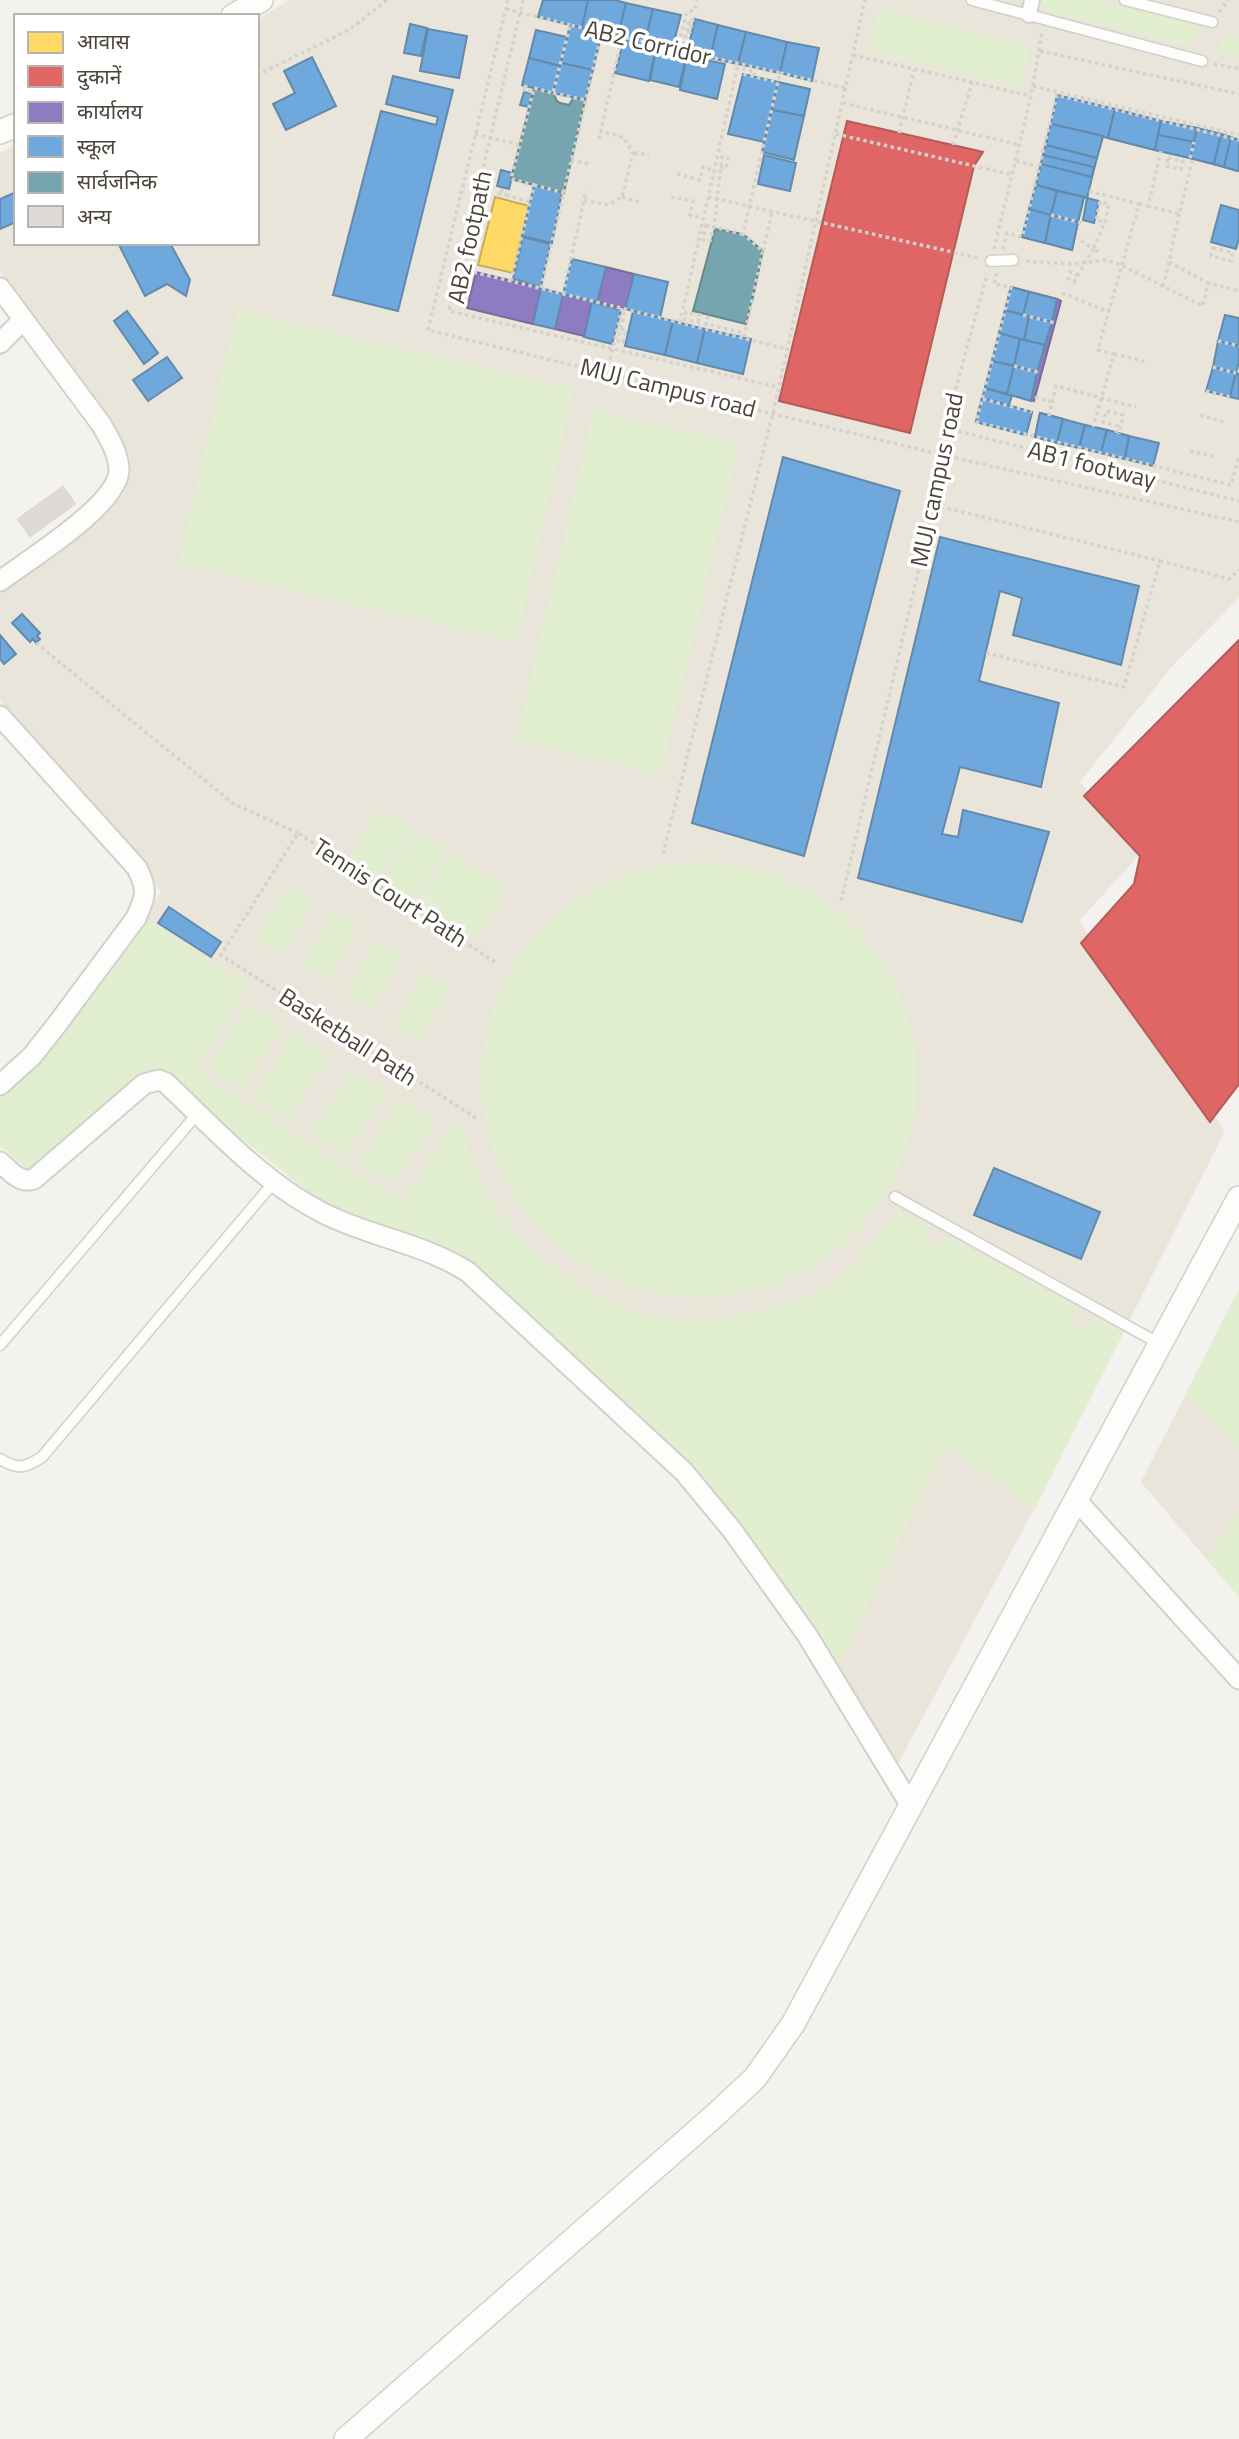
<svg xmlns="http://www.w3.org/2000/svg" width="1239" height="2439" font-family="'Titillium Web','Noto Sans Devanagari',sans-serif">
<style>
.education{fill:#eae5da}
.green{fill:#e1eecf}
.homes{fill:#ffd966;stroke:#c9ac58;stroke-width:2}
.shops{fill:#e06666;stroke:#b35c58;stroke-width:2}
.offices{fill:#8e7cc3;stroke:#7a6b9a;stroke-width:2}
.schools{fill:#6fa8dc;stroke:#648aab;stroke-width:2}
.public{fill:#76a5af;stroke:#69888c;stroke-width:2}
.building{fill:#dedbd6;stroke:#dcd9d4;stroke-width:2}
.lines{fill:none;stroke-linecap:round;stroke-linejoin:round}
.service-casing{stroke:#d2d0cb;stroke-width:13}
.pedestrian-casing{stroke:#d2d0cb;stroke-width:18}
.minor-casing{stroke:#d2d0cb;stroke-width:23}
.tertiary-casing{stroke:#d2d0cb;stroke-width:26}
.path{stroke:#d3d2cc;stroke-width:3.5;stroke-dasharray:3.5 3.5;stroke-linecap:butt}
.service{stroke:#fdfdfc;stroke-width:10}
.pedestrian{stroke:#fdfdfc;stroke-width:14}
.minor{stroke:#fdfdfc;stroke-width:19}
.tertiary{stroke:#fdfdfc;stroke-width:23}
.labels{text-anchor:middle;stroke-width:7;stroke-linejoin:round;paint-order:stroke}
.street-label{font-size:24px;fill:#4b4439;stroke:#fff}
</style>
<rect width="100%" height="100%" fill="#f4f2ee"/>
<!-- education -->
<g class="education">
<polygon points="289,0 1239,0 1239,598 1173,665 1080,782 1142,852 1079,921 1225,1131 1041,1496 898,1764 764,1564 681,1454 462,1257 324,1204 158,1072 0,1146 0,1096 31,1069 99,986 161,891 0,701 0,590 110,508 124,494 130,456 0,271 0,153 16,145 16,243 257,243 257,20"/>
<polygon points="1239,1289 1239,1597 1141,1482"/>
</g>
<!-- green -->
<g class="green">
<polygon points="1042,0 1098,0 1193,23 1196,27 1198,38 1190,46 1048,12 1044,8"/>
<polygon points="878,8 1030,46 1021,87 869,50"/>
<polygon points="1226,34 1239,36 1239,58 1225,55 1220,51 1220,40"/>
<polygon points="237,310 574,389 516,643 178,563"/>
<polygon points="593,410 739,444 661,775 516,741"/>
<polygon points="379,809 411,828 380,880 348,861"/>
<polygon points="414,829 446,848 415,901 383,881"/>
<polygon points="449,852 508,889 476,939 418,902"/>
<circle cx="699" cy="1080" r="218"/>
<polygon points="288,885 314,900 281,955 255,940"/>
<polygon points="333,911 359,927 326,982 300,966"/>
<path d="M144 917 249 985 196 1070 402 1202 461 1112C462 1133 471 1154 479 1173 482 1179 484 1187 487 1193 491 1202 499 1211 506 1219 546 1270 608 1313 675 1319 704 1322 731 1317 759 1310 781 1305 805 1299 824 1288 856 1269 876 1239 898 1211L930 1228 924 1240 939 1248 946 1236 1078 1307 1071 1320 1086 1329 1094 1316 1124 1332 1035 1509 946 1446 836 1670 764 1564 681 1454 462 1257 324 1204 158 1072 33 1174 0 1146V1096C59 1045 102 982 144 917Z"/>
<polygon points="377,940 403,956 371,1011 345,995"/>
<polygon points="426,970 452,986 419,1041 393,1025"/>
<polygon points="249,1003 284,1026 242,1090 207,1067"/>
<polygon points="295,1032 330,1055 288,1119 253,1097"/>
<polygon points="352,1070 387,1092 346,1156 311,1134"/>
<polygon points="400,1098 435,1121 393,1185 359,1163"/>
<polygon points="1239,1290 1239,1448 1186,1394"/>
<polygon points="1239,1515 1239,1597 1206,1558"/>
</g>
<!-- homes -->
<polygon class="homes" points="495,197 529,206 513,273 478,265"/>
<!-- shops -->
<g class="shops">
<polygon points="847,121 983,152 974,166 910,433 779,401"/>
<polygon points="1239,640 1239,1084 1210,1122 1081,943 1134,884 1140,856 1084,796"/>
</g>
<!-- offices -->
<g class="offices">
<polygon points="1065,219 1078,222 1072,250 1058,246"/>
<polygon points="606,267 634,274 625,309 597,302"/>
<polygon points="476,272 541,288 533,324 467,308"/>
<polygon points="1011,287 1057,299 1061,301 1034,401 985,388"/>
<polygon points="563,294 592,301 584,336 555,329"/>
<polygon points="982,398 1032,412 1026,435 976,422"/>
</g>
<!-- schools -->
<g class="schools">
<polygon points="543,0 588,0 582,28 538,17"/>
<polygon points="588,0 615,0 626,3 618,36 582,28"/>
<polygon points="626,3 653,9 645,43 618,36"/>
<polygon points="653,9 681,15 672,49 645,43"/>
<polygon points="695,19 718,25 710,58 687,53"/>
<polygon points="410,24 427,28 421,56 404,53"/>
<polygon points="570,25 602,32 593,70 561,63"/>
<polygon points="718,25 746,32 738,64 710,58"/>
<polygon points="428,29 467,36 459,78 420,71"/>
<polygon points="536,30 567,37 560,66 529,58"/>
<polygon points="746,32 787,42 780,73 738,64"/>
<polygon points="624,39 656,47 649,81 615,73"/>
<polygon points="787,42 819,48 812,81 780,73"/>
<polygon points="657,46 687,53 679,87 650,80"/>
<polygon points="687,56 725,64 717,99 680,90"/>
<polygon points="312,57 336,106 286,130 273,104 295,93 284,71"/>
<polygon points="529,58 560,66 553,93 522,85"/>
<polygon points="561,63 593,70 585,100 553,93"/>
<polygon points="743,74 778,82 764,142 728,134"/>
<polygon points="393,76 453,90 398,311 333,295 381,111 436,125 438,117 386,104"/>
<polygon points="778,82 810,89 804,116 772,110"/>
<polygon points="524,92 532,94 529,107 520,105"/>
<polygon points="1057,95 1115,109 1108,138 1051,124"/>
<polygon points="1115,109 1161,121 1155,150 1108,138"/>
<polygon points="1115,109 1161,121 1155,150 1108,138"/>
<polygon points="772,110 804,116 794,160 762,152"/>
<polygon points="1161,121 1197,128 1190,158 1155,150"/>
<polygon points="1161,121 1197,128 1194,142 1158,135"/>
<polygon points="1051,124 1103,136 1094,167 1043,155"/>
<polygon points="1051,124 1103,136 1097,158 1046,145"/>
<polygon points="1197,128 1231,137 1224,167 1190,158"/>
<polygon points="1197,128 1221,134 1214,164 1190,158"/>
<polygon points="1221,134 1239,140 1237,171 1214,164"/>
<polygon points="1158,135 1194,142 1190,158 1155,150"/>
<polygon points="1231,137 1239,140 1239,171 1224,167"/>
<polygon points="1046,145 1097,158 1092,177 1041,164"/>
<polygon points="764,155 796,163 790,191 758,184"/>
<polygon points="1043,155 1094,167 1087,198 1036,185"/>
<polygon points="1041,164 1092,177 1087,198 1036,185"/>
<polygon points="501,170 513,173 509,189 497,186"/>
<polygon points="534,185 562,192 552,243 522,236"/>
<polygon points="1036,185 1057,191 1051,215 1029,209"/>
<polygon points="1036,185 1057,191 1045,243 1022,237"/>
<polygon points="1057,191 1084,197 1078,222 1051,215"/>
<polygon points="1057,191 1084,197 1078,222 1051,215"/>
<polygon points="16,192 16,222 0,229 0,199"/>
<polygon points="1087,198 1099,201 1094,223 1083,220"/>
<polygon points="1221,205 1239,210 1239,238 1236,249 1211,242"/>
<polygon points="1029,209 1051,215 1045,243 1022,237"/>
<polygon points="1051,215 1078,222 1072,250 1045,243"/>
<polygon points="523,237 550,244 541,287 513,279"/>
<polygon points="118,243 170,243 190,280 186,296 167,284 145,296"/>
<polygon points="572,259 606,267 597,302 563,294"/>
<polygon points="750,267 759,269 752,302 742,299"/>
<polygon points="634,274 668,282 660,318 625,309"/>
<polygon points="1011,287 1029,292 1023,315 1005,310"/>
<polygon points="541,288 563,294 555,329 533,324"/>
<polygon points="1029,292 1057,299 1052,322 1023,315"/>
<polygon points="592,302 621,310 612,344 584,337"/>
<polygon points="1005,310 1029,317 1024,340 999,333"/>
<polygon points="127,311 158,353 144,364 114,321"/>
<polygon points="633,311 673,321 665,355 625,346"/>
<polygon points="1225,315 1239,318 1239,346 1218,341"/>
<polygon points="1029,317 1052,322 1045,345 1024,340"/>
<polygon points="673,321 705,329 697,363 665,355"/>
<polygon points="705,329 751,339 743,374 697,363"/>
<polygon points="999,333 1020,339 1014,366 992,361"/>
<polygon points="1020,339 1045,345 1037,372 1014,366"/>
<polygon points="1218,341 1239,346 1239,362 1236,373 1213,367"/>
<polygon points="167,357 182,378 148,401 133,380"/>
<polygon points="992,361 1014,366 1007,394 985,388"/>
<polygon points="1014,366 1037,372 1031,401 1007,394"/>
<polygon points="1213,367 1236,373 1230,397 1206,391"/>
<polygon points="1236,373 1239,374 1239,399 1230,397"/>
<polygon points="985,388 1012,396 1009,405 982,398"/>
<polygon points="982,398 1032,412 1026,435 976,422"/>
<polygon points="1040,413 1063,419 1057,443 1035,437"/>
<polygon points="1040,413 1063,419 1057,443 1035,437"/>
<polygon points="1040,413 1063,419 1057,443 1035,437"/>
<polygon points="1063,419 1085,425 1079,448 1057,443"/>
<polygon points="1085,425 1107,430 1101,453 1079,448"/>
<polygon points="1085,425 1107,430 1101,453 1079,448"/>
<polygon points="1107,430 1129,436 1125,459 1101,453"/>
<polygon points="1107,430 1129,436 1125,459 1101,453"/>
<polygon points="1129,436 1159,443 1153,466 1125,459"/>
<polygon points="783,457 900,491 804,856 692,823"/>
<polygon points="940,537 1139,586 1121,665 1013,635 1022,598 1000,591 979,681 1059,703 1041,787 960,767 942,834 958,837 963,810 1049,832 1022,922 858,878"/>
<polygon points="22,614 40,633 37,636 40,639 36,643 33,639 30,642 12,623"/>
<polygon points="0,635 16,654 4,664 0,659"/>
<polygon points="169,907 221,942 211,957 158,923"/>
<polygon points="994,1168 1100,1212 1081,1259 974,1215"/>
</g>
<!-- public -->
<g class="public">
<polygon points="534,88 553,93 557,101 560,103 569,105 574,97 585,100 564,193 511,179"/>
<polygon points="715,229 743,234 763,251 746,324 693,311"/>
</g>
<!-- building -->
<polygon class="building" points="63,487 75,504 30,536 18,519"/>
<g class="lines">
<defs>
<g id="service">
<polyline points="972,0 1202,61"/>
<polyline points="1125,0 1212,22"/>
<polyline points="991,261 1013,260"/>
<polyline points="895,1197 1160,1344"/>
<polyline points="0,1345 198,1113"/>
<path d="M0 1459C18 1470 25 1468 42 1457L274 1182"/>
</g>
<polyline id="pedestrian" points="1029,15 1032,0"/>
<g id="minor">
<path d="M0 288 101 424C109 438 118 452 119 469 120 504 28 560 0 581"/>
<polyline points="0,343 23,320"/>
<path d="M0 716 137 868C148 890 146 896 136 918L55 1027 32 1056 0 1085"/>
<path d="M0 1162C10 1171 20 1184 34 1179L144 1084 159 1080 166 1083C215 1129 263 1183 323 1213 370 1237 423 1243 468 1272L684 1472 732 1530 807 1635 911 1806"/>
<polyline points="1077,1501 1239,1679"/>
</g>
<g id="tertiary">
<polyline points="233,16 261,0"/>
<polyline points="0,132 16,125"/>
<polyline points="346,2439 712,2118 755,2078 793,2024 1239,1198"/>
</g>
</defs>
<!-- service casing -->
<use href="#service" class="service-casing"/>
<!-- pedestrian casing -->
<use href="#pedestrian" class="pedestrian-casing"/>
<!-- minor casing -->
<use href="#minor" class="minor-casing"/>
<!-- tertiary casing -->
<use href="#tertiary" class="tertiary-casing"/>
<!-- path -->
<g class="path">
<polyline points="508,0 428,330 938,454 1239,522"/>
<polyline points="523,0 449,311 778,387"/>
<polyline points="506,9 570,25"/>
<polyline points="1219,12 1228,0"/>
<polyline points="677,50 687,12 695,10 697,0"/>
<polyline points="1040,51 1239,94"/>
<polyline points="682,52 690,19 693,20 690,32 687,31"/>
<polyline points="853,55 1031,96"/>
<polyline points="1214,64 1239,69"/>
<polyline points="780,73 846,88"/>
<polyline points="257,75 349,30 387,0"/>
<polyline points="754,76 755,72 744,69 743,74 778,82"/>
<polygon points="524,86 530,88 529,91 524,90"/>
<polyline points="1033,86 1239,135"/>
<polyline points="553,93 585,100"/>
<polyline points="843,103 1020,145"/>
<polyline points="899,133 914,70"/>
<polyline points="475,134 520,145"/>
<polyline points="836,134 1013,175"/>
<polyline points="599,139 622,37"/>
<polyline points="953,145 972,83"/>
<polyline points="634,153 649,155"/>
<polygon points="1168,158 1183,161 1181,169 1166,166"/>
<polyline points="1190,158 1194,142"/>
<polyline points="571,160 589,164"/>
<polyline points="1016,161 1037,166"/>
<polyline points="720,167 726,168 728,158 722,157 714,227 743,234"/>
<polyline points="677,174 700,180 703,167 713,170"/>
<polyline points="534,185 564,193"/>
<polygon points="500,190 506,192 506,195 499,194"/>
<polyline points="1089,191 1139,204 1098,350 1114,354 1093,427"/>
<polyline points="506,195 530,202"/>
<polyline points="622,197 639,202"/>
<polyline points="671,197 693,201 690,215 702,218"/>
<polyline points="708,197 979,258"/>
<polyline points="584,200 608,205 622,197 633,153 623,137 600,131"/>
<polyline points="1139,204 1148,206 1161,151"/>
<polyline points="1148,206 1179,214 1193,159"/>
<polyline points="1179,214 1169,262 1208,283"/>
<polyline points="1051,215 1082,223"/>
<polygon points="706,225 714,227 710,241 703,240"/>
<polygon points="1213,248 1233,253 1231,261 1211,256"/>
<polyline points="994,249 1031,96 1042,32"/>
<polyline points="1003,249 1007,233 1022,237 1057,95 1239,140"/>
<polyline points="763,251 772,212"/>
<polyline points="1098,252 1093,249 1105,222 1109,204 1100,202 1096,220 1105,222"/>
<polyline points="1026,261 1071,264 1106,260 1123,266 1203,306 1208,283 1239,291"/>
<polyline points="460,269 511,281"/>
<polyline points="1069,271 1078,276"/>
<polyline points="997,273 994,284 1011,287 976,422 1231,485 1239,455"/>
<polyline points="1067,278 1076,283"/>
<polyline points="1074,282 1093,249 1078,238"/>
<polyline points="1163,286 1169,262"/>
<polyline points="541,288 602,32"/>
<polyline points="1062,293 1109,312"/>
<polyline points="563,294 586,191"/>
<polyline points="1023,315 1055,323"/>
<polyline points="698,322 700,315 686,312 684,319 744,333"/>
<polyline points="680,323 738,64"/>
<polyline points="706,326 708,315"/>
<polyline points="621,329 626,330 623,342 618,341 625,309"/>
<polyline points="744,337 763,251 743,234 780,73 570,25 553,93 534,88 511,179 534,185 511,281 787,349"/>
<polyline points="1218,341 1239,346"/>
<polyline points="1114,354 1148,362"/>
<polyline points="1014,366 1041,373"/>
<polyline points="1213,367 1236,373"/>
<polyline points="607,373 622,308"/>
<polyline points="1206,391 1230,397"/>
<polyline points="1035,397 1052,402"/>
<polyline points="983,399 1032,412"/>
<polyline points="1200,415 1224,422"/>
<polyline points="1049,416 1056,386 1136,407"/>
<polyline points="945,428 1239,501"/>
<polyline points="1116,433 1118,426 1103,422 1106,411 1123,415 1119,434"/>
<polyline points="1190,451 1213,456"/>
<polyline points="934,505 1160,561"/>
<polyline points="36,643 234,804 298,833"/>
<polyline points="986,653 1124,687 1160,561 1229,579 1239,570"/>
<polyline points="663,854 773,413 865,0"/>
<polyline points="841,901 934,505 938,454 987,274"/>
<polyline points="476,1118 221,955 298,833 498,964"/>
</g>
<!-- service -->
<use href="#service" class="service"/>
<!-- pedestrian -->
<use href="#pedestrian" class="pedestrian"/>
<!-- minor -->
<use href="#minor" class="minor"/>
<!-- tertiary -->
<use href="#tertiary" class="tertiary"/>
</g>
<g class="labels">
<!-- street labels -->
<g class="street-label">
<text transform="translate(648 43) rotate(13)" y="8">AB2 Corridor</text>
<text transform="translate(470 237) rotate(-78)" y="8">AB2 footpath</text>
<text transform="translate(668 388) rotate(14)" y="8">MUJ Campus road</text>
<text transform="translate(1092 465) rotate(14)" y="8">AB1 footway</text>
<text transform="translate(937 480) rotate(-78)" y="8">MUJ campus road</text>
<text transform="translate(390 893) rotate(33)" y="8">Tennis Court Path</text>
<text transform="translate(348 1037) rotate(33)" y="8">Basketball Path</text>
</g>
</g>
<!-- legend -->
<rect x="14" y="14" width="245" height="231" fill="#ffffff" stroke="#b7b4b0" stroke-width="2"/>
<rect x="28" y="32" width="35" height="21" fill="#ffd966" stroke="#b7b4b0" stroke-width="2"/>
<text x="77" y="49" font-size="21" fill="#4b4439">आवास</text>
<rect x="28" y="66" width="35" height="21" fill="#e06666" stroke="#b7b4b0" stroke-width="2"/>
<text x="77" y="84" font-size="21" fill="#4b4439">दुकानें</text>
<rect x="28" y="102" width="35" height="21" fill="#8e7cc3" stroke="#b7b4b0" stroke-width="2"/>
<text x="77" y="119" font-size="21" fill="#4b4439">कार्यालय</text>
<rect x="28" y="136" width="35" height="21" fill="#6fa8dc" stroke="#b7b4b0" stroke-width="2"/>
<text x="77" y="154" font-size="21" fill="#4b4439">स्कूल</text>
<rect x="28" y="172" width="35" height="21" fill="#76a5af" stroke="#b7b4b0" stroke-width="2"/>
<text x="77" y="189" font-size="21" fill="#4b4439">सार्वजनिक</text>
<rect x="28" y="206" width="35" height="21" fill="#dedbd6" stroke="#b7b4b0" stroke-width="2"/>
<text x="77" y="224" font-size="21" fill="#4b4439">अन्य</text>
</svg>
